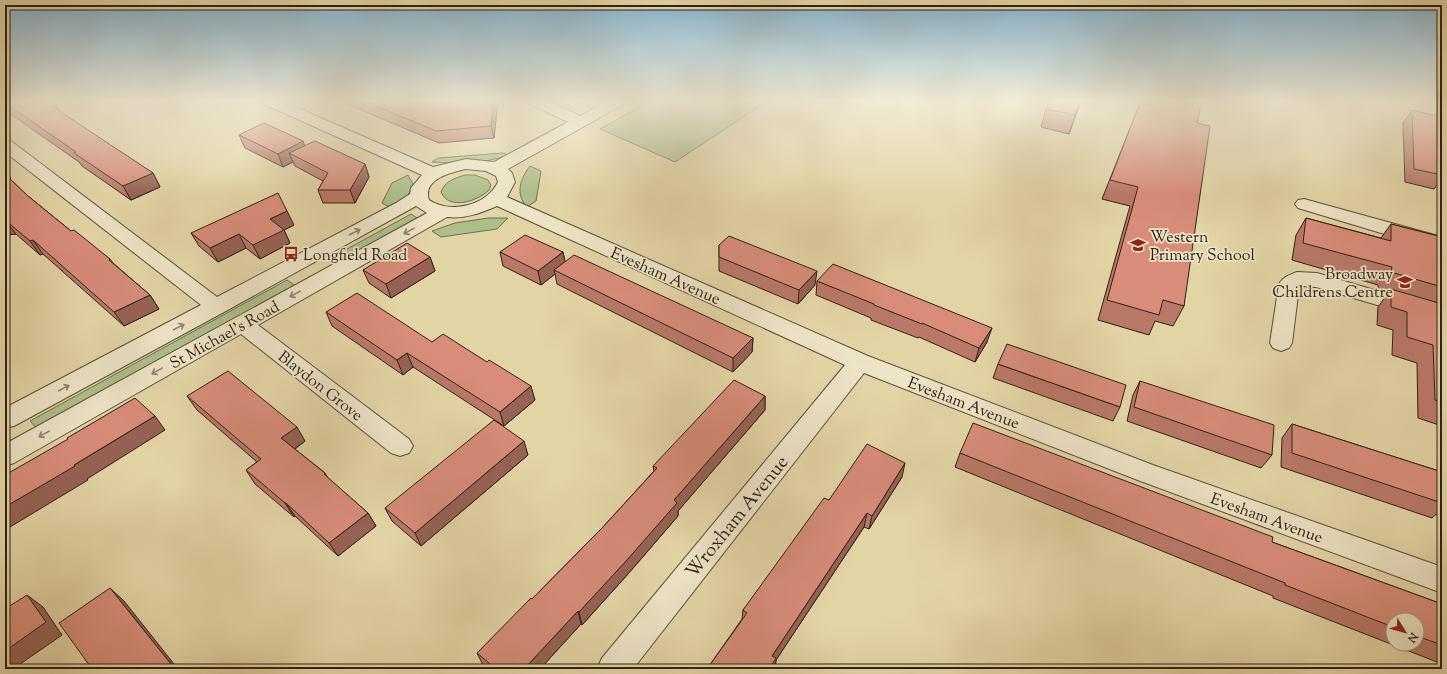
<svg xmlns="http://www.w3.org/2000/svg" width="1447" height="674" font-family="'Sorts Mill Goudy',serif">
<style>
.green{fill:#aebe8b;stroke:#6e7050}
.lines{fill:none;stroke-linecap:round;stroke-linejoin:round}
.minor-casing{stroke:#5a4e3a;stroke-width:2}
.minor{fill:#ede3c5;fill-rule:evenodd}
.wall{fill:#ba7868;stroke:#2d2216;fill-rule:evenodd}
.shaded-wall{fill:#976255;stroke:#2d2216}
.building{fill:#d88c79;stroke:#2d2216}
.oneway{stroke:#8d826e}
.labels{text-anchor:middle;stroke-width:3.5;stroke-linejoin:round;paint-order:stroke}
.poi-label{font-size:16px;fill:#2d2216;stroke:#ede3c5;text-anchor:start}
.street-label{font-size:16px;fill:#2d2216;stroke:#ede3c5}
.near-street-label{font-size:19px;fill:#2d2216;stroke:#ede3c5}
</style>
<rect width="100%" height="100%" fill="#e3d4a6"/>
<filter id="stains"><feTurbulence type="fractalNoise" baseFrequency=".005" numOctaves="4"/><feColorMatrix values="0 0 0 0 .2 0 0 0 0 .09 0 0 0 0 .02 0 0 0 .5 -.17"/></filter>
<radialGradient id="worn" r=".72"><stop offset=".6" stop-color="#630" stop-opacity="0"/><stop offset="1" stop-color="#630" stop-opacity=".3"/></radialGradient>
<!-- green -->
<g class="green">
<polygon points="650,101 768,101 675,162 600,129"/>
<path d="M503 153 508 155C484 164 456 164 432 162L438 158Z"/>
<path d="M530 166 541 171 536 201 527 207C515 194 520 179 530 166Z"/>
<polygon points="408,175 413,184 407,198 392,208 382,203 392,183"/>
<path d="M465 175H475L488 180 491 185 489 190C478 201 449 211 441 192 445 181 455 178 465 175Z"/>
<polygon points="411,214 420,220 337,266 327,260"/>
<polygon points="488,218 508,218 497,229 441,237 432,231 455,223"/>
<polygon points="287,280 297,287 39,431 30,421"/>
</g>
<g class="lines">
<defs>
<g id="minor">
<path d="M261 101H282L433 167 466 159 494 162 568 122 530 104 527 101H548L580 116 607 101H627L624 104 508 169 512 173 515 182 507 197 868 356 1153 465 1442 567V593L1135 479 864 373 633 669H597L602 658 845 365 497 206C481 213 465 219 447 217L258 325 409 439 413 446 409 453 400 456 391 453 241 334 14 463 5 466V444L427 213 416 206 224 312 14 426 5 428V408L201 305 5 152V139L11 141 217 297 396 203 410 194 411 188 422 175 264 104ZM466 169 486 171 496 176 498 182C486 206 451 214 429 200 422 179 452 172 466 169Z"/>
<polygon points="1304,199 1442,237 1442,249 1381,233 1298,208 1295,204 1298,200"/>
<path d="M1297 272 1317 273 1442 310V324L1316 287 1301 286 1299 287 1292 343 1289 348 1281 351 1273 348 1270 343 1279 284C1283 277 1289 275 1297 272Z"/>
</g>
</defs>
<!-- minor casing -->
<use href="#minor" class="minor-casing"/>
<!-- minor -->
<use href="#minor" class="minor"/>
</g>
<!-- wall -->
<g class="wall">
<polygon points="5,101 61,113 153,173 160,187 131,200 82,166 79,162 5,110"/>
<polygon points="346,101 497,101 494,138 439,143 347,104"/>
<polygon points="1050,101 1081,101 1069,134 1041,127 1046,109"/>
<polygon points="1155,101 1202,101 1197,123 1184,306 1173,326 1155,321 1149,335 1098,320 1130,206 1102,199 1140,103 1153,106"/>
<polygon points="1412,110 1442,130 1442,179 1434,189 1405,182 1403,123"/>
<polygon points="239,135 303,141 304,146 365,164 369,177 355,203 323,203 318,190 323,181 295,166 293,162 283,167 245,148"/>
<polygon points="5,174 28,196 71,231 110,259 113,263 150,295 159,309 124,326 43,254 40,255 16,234 7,235 5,233"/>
<polygon points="1306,218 1381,238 1391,224 1442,237 1442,426 1418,418 1417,363 1392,355 1393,330 1377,325 1378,307 1388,293 1378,290 1378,285 1292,260 1296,235"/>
<polygon points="294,225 284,230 290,243 260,259 246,248 218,262 199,246 191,233"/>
<polygon points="719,245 815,285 798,304 719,271"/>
<polygon points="500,252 563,252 565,262 753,338 752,352 733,372 557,284 555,274 541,285 503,266"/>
<polygon points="430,257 435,271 391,298 369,283 363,270"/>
<polygon points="817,281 987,342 975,362 919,337 918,338 871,320 871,318 816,295"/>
<polygon points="326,312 432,342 535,400 504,426 413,367 403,375 332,326"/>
<polygon points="998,364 1120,407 1113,421 993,378"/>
<polygon points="1140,381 1272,455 1261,468 1127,421 1133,395"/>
<polygon points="187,396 305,441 295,449 325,473 328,478 368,513 376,526 338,556 295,516 294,517 255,484 246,470 257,462 197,410"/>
<polygon points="765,396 765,410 678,511 678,516 628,574 582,625 581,624 540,669 488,669 483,665 477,653 532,599 603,527 654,471 653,466"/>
<polygon points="1292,424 1442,472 1442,509 1432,518 1281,467 1282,438"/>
<path d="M960 453 1272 542 1442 604V664L1273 598V596L955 467ZM1393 620H1417V644H1393Z"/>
<polygon points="528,455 421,546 392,521 385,508"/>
<polygon points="902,477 869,529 864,527 776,660 775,669 707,669 742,619 743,610 829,500"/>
</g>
<!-- shaded-wall -->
<g class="shaded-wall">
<polygon points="494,101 497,101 498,102 494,138 491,126"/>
<polygon points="1080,101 1081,101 1069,134 1075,115"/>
<polygon points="56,105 64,118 52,106"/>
<polygon points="303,141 308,154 289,153 293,162 283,167 278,154"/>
<polygon points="365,164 369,177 355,203 350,190"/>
<polygon points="153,173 160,187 131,200 123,186"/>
<polygon points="287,211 294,225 284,230 290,243 260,259 253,245 270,219"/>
<polygon points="5,220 16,234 7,235 5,233"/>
<polygon points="239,234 246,248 218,262 210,248"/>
<polygon points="33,240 43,254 40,255 30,241"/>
<polygon points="563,252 566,266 554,270 555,274 541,285 538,271"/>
<polygon points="430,257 435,271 391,298 386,284"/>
<polygon points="817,271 815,285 798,304 799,290"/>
<polygon points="150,295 159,309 124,326 114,312"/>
<polygon points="992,328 987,342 975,362 979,348"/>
<polygon points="753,338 752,352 733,372 733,358"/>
<polygon points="407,353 413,367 403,375 397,360"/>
<polygon points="531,386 535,400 504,426 500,412"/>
<polygon points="765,396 765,410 678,511 678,516 628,574 582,625 579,612 674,500"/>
<polygon points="155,416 165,430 87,479 88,480 5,530 5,507"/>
<polygon points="297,427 305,441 290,452 281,438"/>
<polygon points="524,441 528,455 421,546 415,533"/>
<polygon points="905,463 902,477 869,529 872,516"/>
<polygon points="285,503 286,503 295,516 294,517"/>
<polygon points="368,513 376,526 338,556 329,543"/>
<polygon points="867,513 864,527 776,660 775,669 769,669 772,656"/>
<polygon points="110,588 124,601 178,669 175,669"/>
<polygon points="27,595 43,607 62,635 13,669 5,669 5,651"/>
<polygon points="578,611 581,624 540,669 524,669"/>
</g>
<!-- building -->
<g class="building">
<polygon points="5,101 50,101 56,105 52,106 153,173 123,186 74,153 76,152 5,103"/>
<polygon points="364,101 494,101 491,126 436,131"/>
<polygon points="1050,101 1080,101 1075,115 1046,109"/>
<polygon points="1156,101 1202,101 1197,123 1210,126 1184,306 1163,300 1159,315 1107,300 1138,187 1110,180 1140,103 1155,106"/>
<polygon points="1412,110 1441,117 1442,175 1414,169"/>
<polygon points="264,123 303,141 278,154 239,135"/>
<polygon points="315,141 365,164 350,190 318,190 328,173 289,153"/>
<polygon points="5,174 11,178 10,179 28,196 71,231 74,230 110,259 109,260 150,295 114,312 33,240 30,241 5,220"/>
<polygon points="278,193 287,211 270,219 284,230 253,245 239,234 210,248 191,233"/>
<polygon points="1306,218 1391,241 1391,224 1442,237 1442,287 1391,272 1392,267 1303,243"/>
<polygon points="525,235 563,252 538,271 500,252"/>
<polygon points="729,236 817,271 799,290 719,257 719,245"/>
<polygon points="407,243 430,257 386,284 363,270"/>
<polygon points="574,255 753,338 733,358 554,270"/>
<polygon points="833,264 992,328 979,348 922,323 922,324 874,305 874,304 817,281"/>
<polygon points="1391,289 1442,304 1442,402 1435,400 1433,345 1407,337 1407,312 1391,307"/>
<polygon points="357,293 432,342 443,334 487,362 489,360 531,386 500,412 407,353 397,360 326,312"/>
<polygon points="1007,344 1126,385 1120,407 998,364"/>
<polygon points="228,371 297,427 281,438 325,473 324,474 368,513 329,543 286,503 285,503 246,470 261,459 187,396"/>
<polygon points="734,380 765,396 674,500 677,503 626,561 579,612 578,611 524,669 496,669 477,653 531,598 532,599 603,527 657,468 653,466"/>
<polygon points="1140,381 1274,425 1272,455 1134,407"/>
<polygon points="135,398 155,416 74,465 75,466 5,507 5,475 68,439 67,438"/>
<polygon points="494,420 524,441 415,533 385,508"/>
<polygon points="973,423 1273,537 1272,542 1442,604 1442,645 1417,636 1417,620 1393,620 1393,627 1285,585 1285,583 960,453"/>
<polygon points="1292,424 1442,472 1442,503 1292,453"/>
<polygon points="867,444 905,463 872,516 867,513 772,656 776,658 769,669 707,669 747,613 743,610 824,498 829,500"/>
<polygon points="110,588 175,669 92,669 59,623"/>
<polygon points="27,595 46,622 5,651 5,609"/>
</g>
<!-- one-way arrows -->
<defs><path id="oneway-shaft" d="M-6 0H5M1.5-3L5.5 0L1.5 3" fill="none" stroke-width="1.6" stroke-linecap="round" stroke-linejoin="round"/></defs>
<g class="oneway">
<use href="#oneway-shaft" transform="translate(409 231) rotate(151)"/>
<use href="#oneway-shaft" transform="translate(355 232) rotate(-28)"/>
<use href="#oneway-shaft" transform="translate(295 294) rotate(151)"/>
<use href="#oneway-shaft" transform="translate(179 327) rotate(-28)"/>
<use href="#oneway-shaft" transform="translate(157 371) rotate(151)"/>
<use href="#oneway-shaft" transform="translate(64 388) rotate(-28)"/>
<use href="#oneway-shaft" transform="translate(44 434) rotate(151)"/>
</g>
<!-- sky -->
<linearGradient id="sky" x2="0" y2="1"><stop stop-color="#87b5d0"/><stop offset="0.52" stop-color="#f2ecd7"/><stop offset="1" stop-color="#f2ecd7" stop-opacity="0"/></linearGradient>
<rect width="1447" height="195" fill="url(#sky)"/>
<!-- icons -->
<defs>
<symbol id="school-bare" viewBox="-9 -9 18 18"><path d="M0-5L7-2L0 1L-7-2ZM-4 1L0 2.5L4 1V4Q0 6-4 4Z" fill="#8f2418" stroke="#ede3c5" stroke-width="2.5" paint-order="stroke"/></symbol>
<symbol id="bus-bare" viewBox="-9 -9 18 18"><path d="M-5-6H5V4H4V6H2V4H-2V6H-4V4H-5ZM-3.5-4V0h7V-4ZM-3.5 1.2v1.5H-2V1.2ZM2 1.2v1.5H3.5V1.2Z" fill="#8f2418" stroke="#ede3c5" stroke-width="2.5" paint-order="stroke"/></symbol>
</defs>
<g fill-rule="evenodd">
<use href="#school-bare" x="1127" y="234" width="22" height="22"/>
<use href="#bus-bare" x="280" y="243" width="22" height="22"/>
<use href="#school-bare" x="1394" y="271" width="22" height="22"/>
</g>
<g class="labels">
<!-- poi labels -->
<g class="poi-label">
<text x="1150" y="242">Western<tspan x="1150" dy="18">Primary School</tspan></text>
<text x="303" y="260">Longfield Road</text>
<text x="1393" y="279" text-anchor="end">Broadway<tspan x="1393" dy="18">Childrens Centre</tspan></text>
</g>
<!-- street labels -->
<g class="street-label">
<text transform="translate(666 275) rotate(24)" y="6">Evesham Avenue</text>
<text transform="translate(224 334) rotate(-29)" y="6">St Michael's Road</text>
<text transform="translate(321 385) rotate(38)" y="6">Blaydon Grove</text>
<text transform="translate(964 402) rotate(21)" y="6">Evesham Avenue</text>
<text transform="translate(1267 517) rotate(20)" y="6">Evesham Avenue</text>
</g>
<!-- near-street labels -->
<g class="near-street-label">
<text transform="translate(736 516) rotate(-51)" y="7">Wroxham Avenue</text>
</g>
</g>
<!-- margin -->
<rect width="1447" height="674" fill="none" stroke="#e3d4a6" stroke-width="20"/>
<rect x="6" y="6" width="1435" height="662" fill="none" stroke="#2d2216" stroke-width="2"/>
<rect x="10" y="10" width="1427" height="654" fill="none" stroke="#2d2216"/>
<!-- north arrow -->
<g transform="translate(1405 632) rotate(127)"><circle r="19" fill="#ede3c5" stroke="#a0967f"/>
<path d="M0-3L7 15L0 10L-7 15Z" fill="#8f2418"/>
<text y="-6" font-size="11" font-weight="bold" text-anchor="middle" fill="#2d2216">N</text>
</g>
<rect width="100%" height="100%" filter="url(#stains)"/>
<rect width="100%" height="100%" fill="url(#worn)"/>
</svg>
